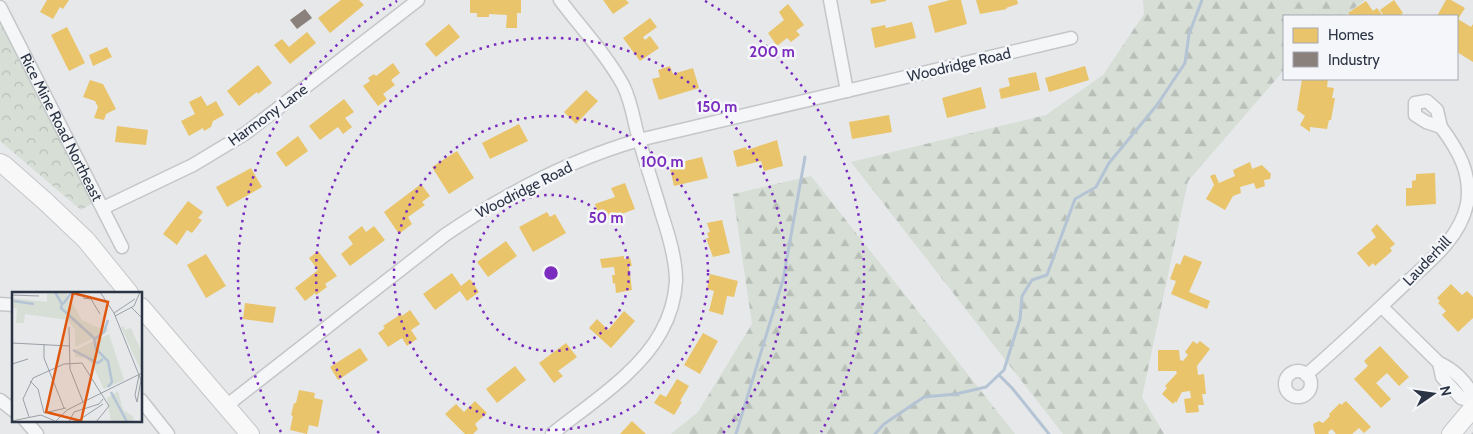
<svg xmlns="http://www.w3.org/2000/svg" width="1473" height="434" font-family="Cabin,sans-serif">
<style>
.forest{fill:url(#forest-firs)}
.park{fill:url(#park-crowns)}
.homes{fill:#e9c46a}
.industry{fill:#8a817c}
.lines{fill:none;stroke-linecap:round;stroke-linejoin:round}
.stream{stroke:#b4c4d5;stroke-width:3}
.minor-casing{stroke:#c4c6c8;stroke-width:15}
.secondary-casing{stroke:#c4c6c8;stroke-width:20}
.path{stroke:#c5c6ca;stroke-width:2;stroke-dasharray:4 4;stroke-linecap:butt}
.minor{stroke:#f5f6f7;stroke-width:12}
.secondary{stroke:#f8f8f8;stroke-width:18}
.ring{fill:none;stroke:#7b2cbf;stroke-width:2.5;stroke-dasharray:2.5 5}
.labels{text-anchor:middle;stroke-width:5;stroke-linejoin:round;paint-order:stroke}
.street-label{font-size:15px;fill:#2b3445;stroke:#f4f6f9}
.inset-river{fill:none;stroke:#b4c4d5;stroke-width:2.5}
.inset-road{fill:none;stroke:#9ba0a8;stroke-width:1}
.view{fill:#df570f;fill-opacity:0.15;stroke:#df570f;stroke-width:2.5}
.inset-edge{fill:none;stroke:#2b3445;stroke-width:2.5}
.centre{fill:#7b2cbf;stroke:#f4f6f9;stroke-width:2.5}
.ring-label{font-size:15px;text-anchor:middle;font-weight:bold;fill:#7b2cbf;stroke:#f4f6f9;stroke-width:5;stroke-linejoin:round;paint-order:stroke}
</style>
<defs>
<pattern id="forest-firs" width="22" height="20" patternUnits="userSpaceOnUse" patternTransform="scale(1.25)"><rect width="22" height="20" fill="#d6ded6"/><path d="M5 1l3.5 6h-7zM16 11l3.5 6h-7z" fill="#b8bfb9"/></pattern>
<pattern id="park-crowns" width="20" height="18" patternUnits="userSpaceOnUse" patternTransform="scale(1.25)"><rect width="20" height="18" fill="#d6ded6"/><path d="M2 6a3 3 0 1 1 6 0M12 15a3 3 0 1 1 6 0" fill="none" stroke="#b8bfb9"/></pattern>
</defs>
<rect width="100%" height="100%" fill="#e6e8ea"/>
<!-- forest -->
<g class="forest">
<polygon points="1143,0 1365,0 1344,16 1284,16 1284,70 1188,181 1142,397 1164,434 1063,434 851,162 1046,115 1103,75 1144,14"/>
<polygon points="811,176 1015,434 671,434 698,412 752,324 733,194"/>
</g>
<!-- park -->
<polygon class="park" points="0,20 93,203 81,210 0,141"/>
<!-- homes -->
<g class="homes">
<polygon points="47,0 69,0 63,9 60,7 53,19 40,12"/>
<polygon points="341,0 359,0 364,5 330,33 318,18"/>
<polygon points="470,0 521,0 521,13 517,13 517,28 506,28 507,15 489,14 489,17 477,17 477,13 470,13"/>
<polygon points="603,0 626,0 629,3 613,14"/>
<polygon points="870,0 886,0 886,1 871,4"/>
<polygon points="950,0 961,0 967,24 935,33 928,6"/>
<polygon points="976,0 1017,0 1018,4 1006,8 1007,9 980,14"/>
<polygon points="1394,0 1403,13 1399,16 1384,16 1380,10"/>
<polygon points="1446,0 1451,0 1465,8 1458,19 1471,27 1473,24 1473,62 1457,52 1457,16 1437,16"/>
<polygon points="1366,1 1373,11 1377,8 1383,16 1350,16 1348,13"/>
<polygon points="788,4 804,25 796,31 800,35 791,42 787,38 777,46 768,33 784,20 779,12"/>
<polygon points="650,18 657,27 643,37 645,40 650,36 659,48 640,61 623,38"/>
<polygon points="912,22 916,38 875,48 871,28 885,25 886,28"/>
<polygon points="449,24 460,37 436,57 425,44"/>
<polygon points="67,27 85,63 69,71 51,35"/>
<polygon points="307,32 316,43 290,64 274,45 282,39 289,47"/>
<polygon points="107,47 112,57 93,66 89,55"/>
<polygon points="393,63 400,73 391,80 395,85 383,94 387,99 378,106 363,86 370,81 368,78 374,74 376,76"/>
<polygon points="258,65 272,83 258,94 257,92 239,106 227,91"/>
<polygon points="670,66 673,74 693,68 699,88 659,100 652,79 660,77 658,70"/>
<polygon points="1085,66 1089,80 1049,92 1045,78"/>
<polygon points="1036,72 1040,90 1001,99 999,89 1010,86 1008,78"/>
<polygon points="1302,79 1328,79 1327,87 1334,88 1332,98 1335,98 1331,120 1329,120 1327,129 1310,127 1310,132 1300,125 1305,116 1297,110"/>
<polygon points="90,80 103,84 116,109 106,114 104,120 94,118 98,107 95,101 83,97"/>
<polygon points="981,87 986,108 947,118 942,98"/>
<polygon points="586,90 598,101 576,124 564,112"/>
<polygon points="201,96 207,106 216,101 224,115 213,121 211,127 204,131 203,128 189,136 181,121 195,114 189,102"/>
<polygon points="344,99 354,112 345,118 352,127 343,134 338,127 320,140 309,126"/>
<polygon points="889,115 892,132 852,139 849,122"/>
<polygon points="519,124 528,141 490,159 482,143"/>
<polygon points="117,126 148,130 146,145 115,142"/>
<polygon points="298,136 308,151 286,167 276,153"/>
<polygon points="777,140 783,166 764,171 761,161 737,167 733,151 746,147 747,150"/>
<polygon points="457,151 474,178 449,194 432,167"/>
<polygon points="702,157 708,178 674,186 669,165"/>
<polygon points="1250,162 1252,169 1262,165 1271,174 1270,179 1264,180 1265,186 1256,189 1254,183 1240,187 1241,193 1233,196 1225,210 1206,199 1214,185 1210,176 1215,174 1219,183 1235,176 1233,170"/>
<polygon points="251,168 262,187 227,207 216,187"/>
<polygon points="1435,173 1436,204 1406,206 1406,188 1412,188 1412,181 1416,180 1416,174"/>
<polygon points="625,183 635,209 601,222 595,204 615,197 611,188"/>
<polygon points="421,184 430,196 422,202 425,205 408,217 412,224 399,234 384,212"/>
<polygon points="188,201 203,212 198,218 202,220 192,233 187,230 177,245 163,234"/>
<polygon points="547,212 550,217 555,214 566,233 533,252 519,227"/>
<polygon points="722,220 730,253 713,257 706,238 709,238 707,233 710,232 707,223"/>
<polygon points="1377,224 1395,244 1390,248 1392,251 1375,266 1373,263 1369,267 1357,253 1376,237 1371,230"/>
<polygon points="362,226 366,232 374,226 385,240 350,266 341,254 353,244 348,237"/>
<polygon points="506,241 517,256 488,277 477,262"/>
<polygon points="318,251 337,276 325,284 327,287 316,295 315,293 305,301 295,288 318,270 309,258"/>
<polygon points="206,254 226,286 206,298 187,265"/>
<polygon points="1184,255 1202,262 1189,292 1210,301 1207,309 1171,294 1176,281 1170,279 1176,263 1180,265"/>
<polygon points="624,256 624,259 630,258 632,266 629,266 632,290 616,293 615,283 613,284 612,275 615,275 614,267 602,268 600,259"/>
<polygon points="452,273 461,286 470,279 479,292 467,301 460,291 435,310 423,294"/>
<polygon points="710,274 738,281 734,297 727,296 723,315 709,311 714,291 707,289"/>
<polygon points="1451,284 1462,295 1467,291 1473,297 1473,318 1458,332 1442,315 1446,311 1438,303 1440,301 1437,298"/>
<polygon points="245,303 276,307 273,323 243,319"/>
<polygon points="410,310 420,324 411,330 417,339 407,346 402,338 388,347 378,333 385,328 383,326 401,314 402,316"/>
<polygon points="624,311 635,321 611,348 589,328 597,319 608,330"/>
<polygon points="703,333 718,341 700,374 684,365"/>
<polygon points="1193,341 1197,344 1200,341 1210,349 1197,366 1198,375 1204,374 1206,394 1202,394 1204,405 1198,405 1199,412 1186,413 1184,399 1191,398 1190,391 1182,392 1176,403 1175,401 1173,404 1162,394 1167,388 1165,386 1177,373 1176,371 1158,371 1158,350 1179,350 1180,360 1183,361 1188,355 1185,352"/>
<polygon points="566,343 577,357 558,371 563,376 554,383 539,363"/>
<polygon points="1380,346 1409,377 1399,386 1387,373 1376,383 1391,399 1381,408 1354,379 1368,366 1364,361"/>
<polygon points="360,348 368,360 338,380 330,367"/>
<polygon points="515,366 526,380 497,403 486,389"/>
<polygon points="677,379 689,386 680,401 682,402 674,415 654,403 660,394 666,397"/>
<polygon points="299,390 315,393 314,398 323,400 318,427 309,425 307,434 290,430 293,416 291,415 294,403 296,403"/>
<polygon points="475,401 487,413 475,424 478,429 473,434 465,434 445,414 456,404 464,412"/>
<polygon points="1346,401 1371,427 1364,433 1359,428 1352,434 1336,434 1332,429 1328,432 1329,434 1315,434 1313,424 1319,421 1323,423 1330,416 1329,414 1340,403 1341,405"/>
<polygon points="632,421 646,434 620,434"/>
</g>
<!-- industry -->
<polygon class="industry" points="305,9 312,18 297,29 290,20"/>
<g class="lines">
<!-- stream -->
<g class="stream">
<polyline points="999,375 1012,388 1049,434"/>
<polyline points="736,434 783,280 805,157"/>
<polyline points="875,434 884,424 924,397 956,394 986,387 1004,370 1020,319 1022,296 1032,280 1047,275 1075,199 1096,187 1109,163 1157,105 1185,63 1189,34 1202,0"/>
</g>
<defs>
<g id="minor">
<polyline points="830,0 847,91"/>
<path id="s1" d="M0 7 122 247"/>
<polygon points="1427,101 1437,110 1441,127 1426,122 1415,115 1415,103"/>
<polyline points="103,208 193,165 246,133 418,0"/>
<polyline points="0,304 14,305"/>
<polyline points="1382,307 1439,363 1442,377 1461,398 1473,402"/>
<path d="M1439 363C1453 369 1466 381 1473 396"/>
<circle cx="1298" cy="384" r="13"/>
<path d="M1306 375C1340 346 1372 315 1405 284 1429 262 1460 238 1467 204 1472 173 1458 150 1441 127"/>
<polyline points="0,400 14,411"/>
<polyline points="141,400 168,434"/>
<path d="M226 406 445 235C505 194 569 160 639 140L1071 38"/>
<polyline points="25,420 37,434"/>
<path d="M552 434C588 405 639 373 661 332 670 316 675 299 676 281 676 259 669 236 662 215 655 191 647 167 640 143 634 124 632 102 623 85 606 54 581 28 560 0"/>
</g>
<g id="secondary">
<polyline points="0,163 4,165 46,202 86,240 129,293"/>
<polyline points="141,307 250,434"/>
<polyline points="1451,434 1473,408"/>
</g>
</defs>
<!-- minor casing -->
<use href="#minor" class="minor-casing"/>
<!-- secondary casing -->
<use href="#secondary" class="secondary-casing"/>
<!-- path -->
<polyline class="path" points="1472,434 1473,433"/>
<!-- minor -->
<use href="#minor" class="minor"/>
<!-- secondary -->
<use href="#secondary" class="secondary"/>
</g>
<!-- distance rings -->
<g class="ring">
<circle cx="551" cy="273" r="78"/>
<circle cx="551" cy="273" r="157"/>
<path d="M379 433A235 235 0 1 1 723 433"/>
<path d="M281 432A313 313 0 0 1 397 1M705 1A313 313 0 0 1 821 432"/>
</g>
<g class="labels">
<!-- street labels -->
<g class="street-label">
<text transform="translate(959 65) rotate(-13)" y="5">Woodridge Road</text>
<text transform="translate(268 115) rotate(-36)" y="5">Harmony Lane</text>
<text dy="5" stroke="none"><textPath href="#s1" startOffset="135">Rice Mine Road Northeast</textPath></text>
<text transform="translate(524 190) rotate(-27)" y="5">Woodridge Road</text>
<text transform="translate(1427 261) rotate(-46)" y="5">Lauderhill</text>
</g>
</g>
<!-- overview -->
<g transform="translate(12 292)">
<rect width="130" height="130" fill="#e6e8ea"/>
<path d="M35 0H54L70 28 87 36 94 33 96 39 63 55V38L56 28 13 22 12 31H4L5 16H0V6L35 10ZM112 34 113 38 119 36 130 61 129 79 109 35ZM97 42 112 88 92 97 80 72 74 66 63 65V58ZM106 99 111 118 121 124 122 130H99L95 106Z" fill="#d6ded6"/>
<path class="inset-river" d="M43 0 50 12 49 16 82 46 84 57 96 69 100 90 96 95M2 9 22 12M51 12 60 0M83 47 92 40 96 28M61 58 86 71 91 67M99 100 115 130"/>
<path class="inset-road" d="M88 0 102 21 127 83M0 3 27 4M71 6 79 7 88 22M119 15 130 26M102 21 123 7M103 24 122 14 128 0M57 35 58 77 71 110M0 51 57 54M32 52V66L52 116M0 72 16 67M127 83 129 88 125 110 123 103ZM18 89 26 97 32 121M11 107 21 86 52 72 70 71 97 114 84 130M11 107 17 125M32 121 54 116M0 129 29 123 43 129M43 130 55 118 130 81M57 130 62 120 87 112 91 107M64 130 91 112"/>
<path class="view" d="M61 1 96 10 69 129 34 120Z"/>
<rect width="130" height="130" class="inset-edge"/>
</g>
<circle cx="551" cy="273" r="8" class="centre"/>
<g class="ring-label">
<text x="772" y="57">200 m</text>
<text x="717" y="112">150 m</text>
<text x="662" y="167">100 m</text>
<text x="606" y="223">50 m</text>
</g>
<!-- legend -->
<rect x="1283" y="15" width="175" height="65" fill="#f4f6f9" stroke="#a4a8b1"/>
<rect x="1293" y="28" width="25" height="15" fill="#e9c46a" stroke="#a4a8b1"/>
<text x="1328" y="40" font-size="15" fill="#2b3445">Homes</text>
<rect x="1293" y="52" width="25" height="15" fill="#8a817c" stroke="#a4a8b1"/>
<text x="1328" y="65" font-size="15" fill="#2b3445">Industry</text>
<!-- north arrow -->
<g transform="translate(1433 394) rotate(77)" stroke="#f4f6f9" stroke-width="4" paint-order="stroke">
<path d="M0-4L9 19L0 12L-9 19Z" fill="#2b3445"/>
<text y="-8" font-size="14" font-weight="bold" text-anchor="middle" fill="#2b3445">N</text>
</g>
</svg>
